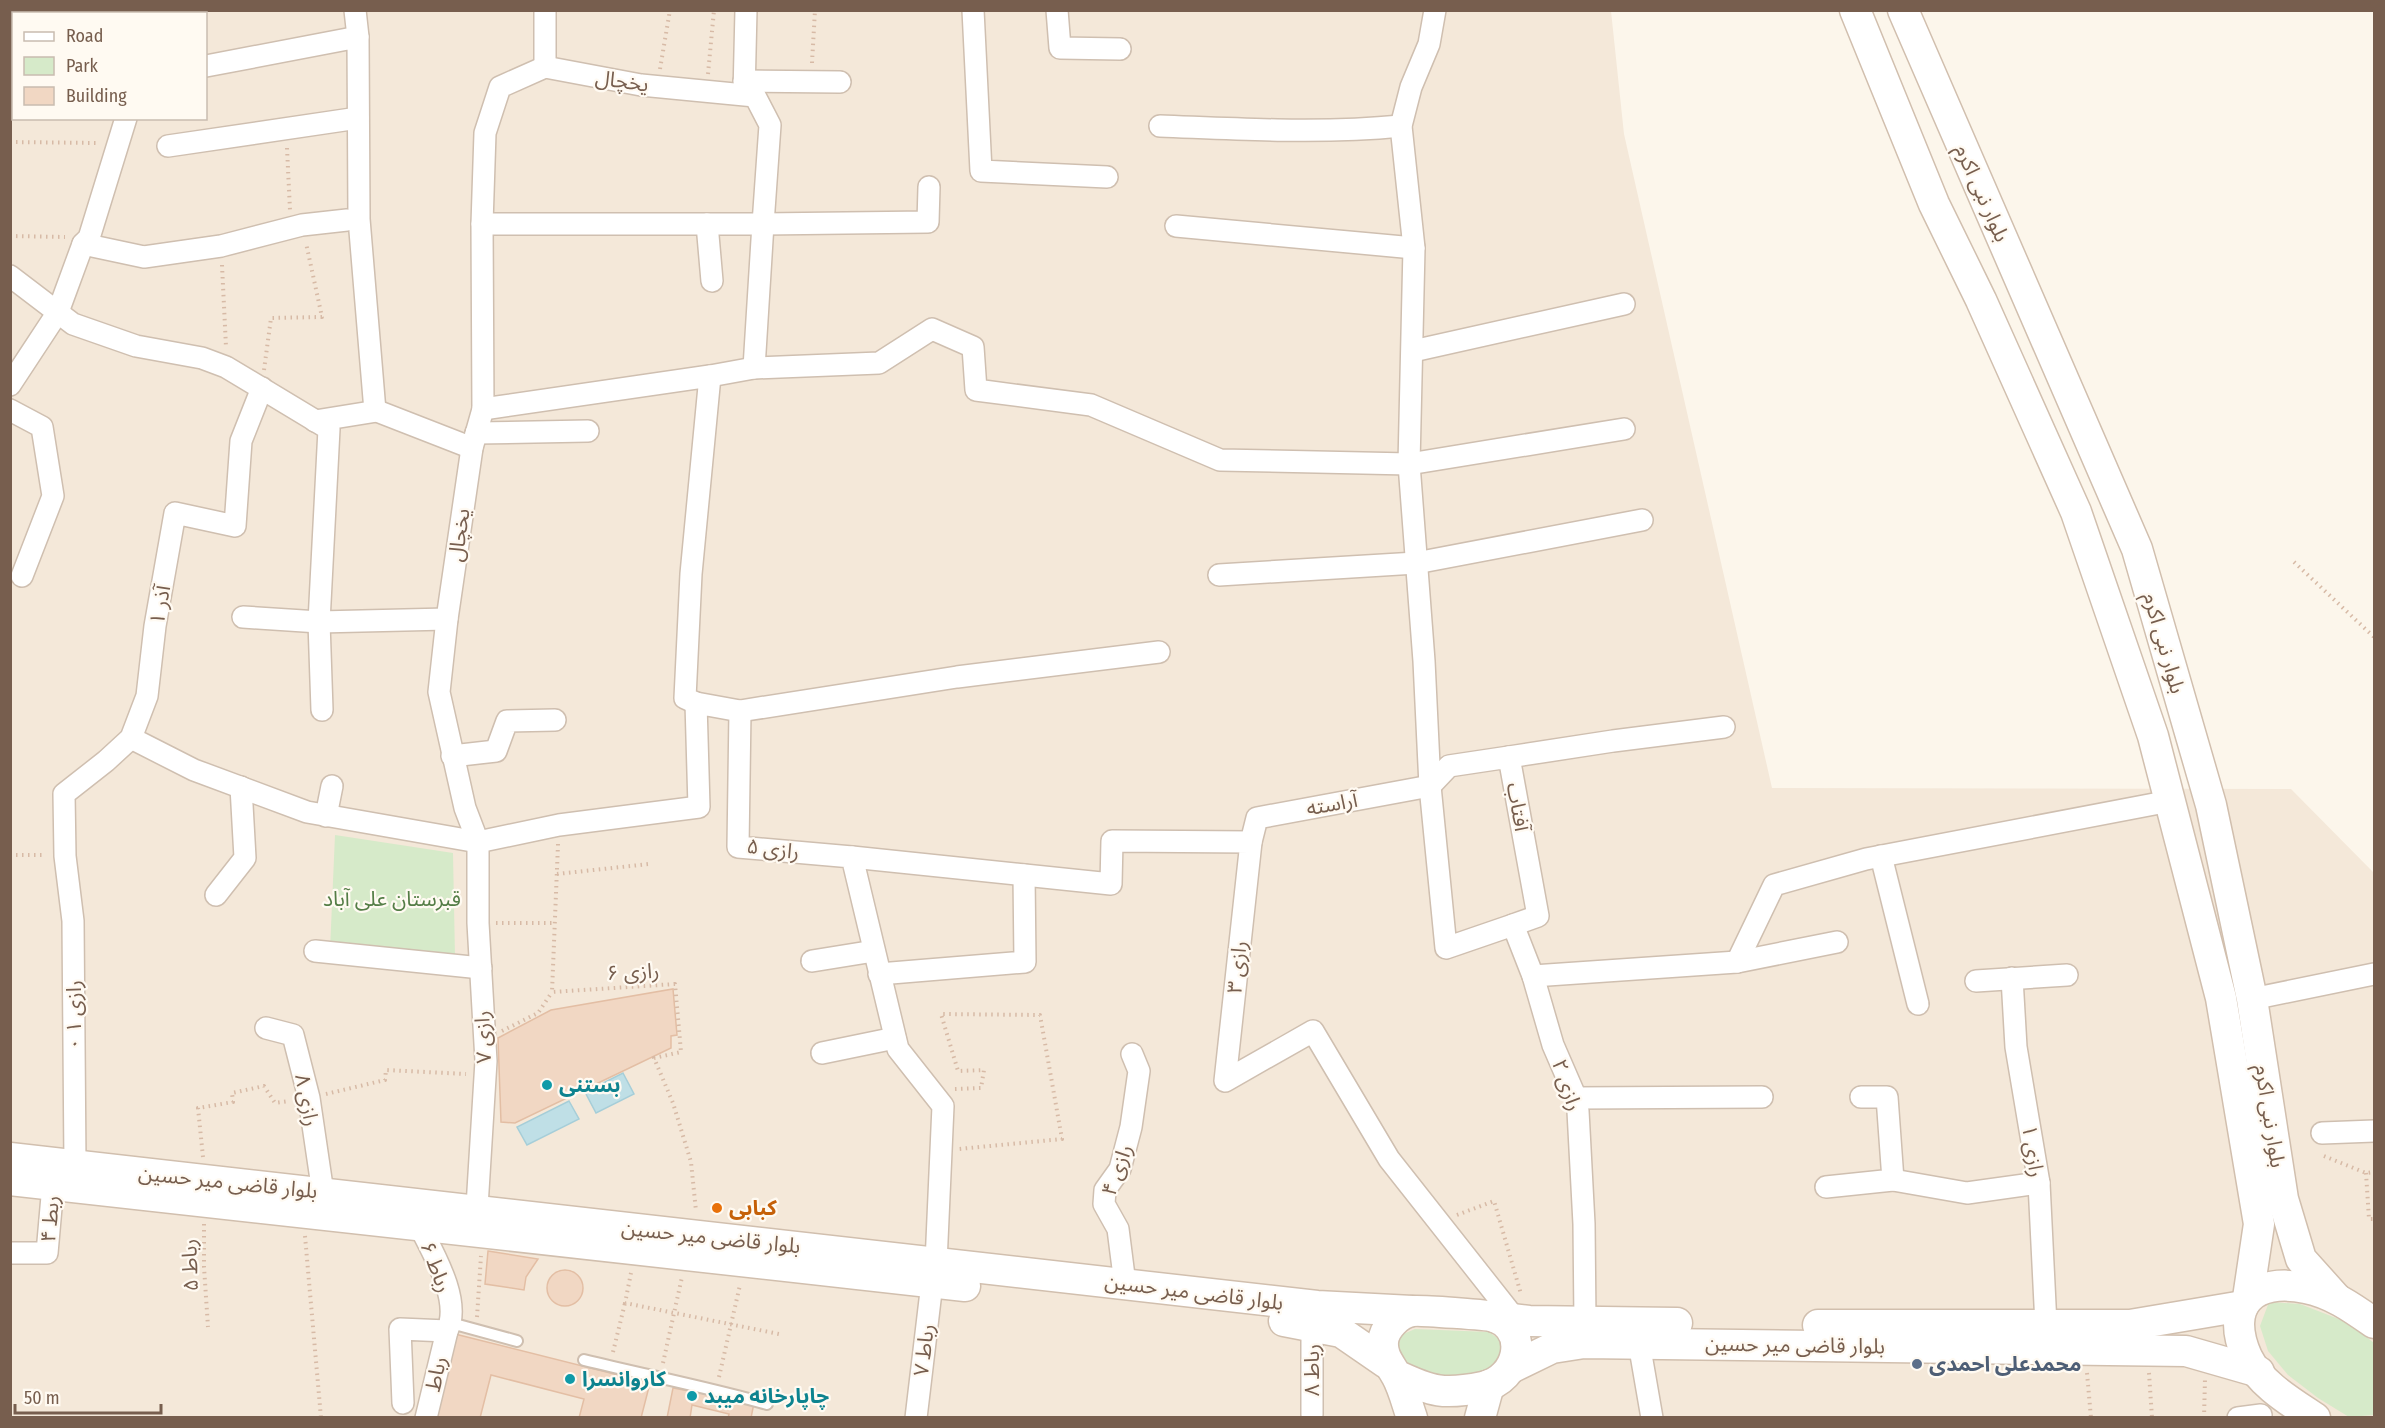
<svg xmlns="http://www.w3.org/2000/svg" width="2385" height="1428" font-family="'Fira Sans Condensed','Noto Sans Arabic',sans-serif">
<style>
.residential{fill:#f4e8d9;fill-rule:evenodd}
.green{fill:#d6eac9}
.water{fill:#bfdfe6;stroke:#a6ced8;stroke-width:1.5}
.building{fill:#f1d7c3;stroke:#e3bea4;stroke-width:1.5}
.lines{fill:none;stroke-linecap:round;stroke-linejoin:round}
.service-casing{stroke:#cfbfb0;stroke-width:14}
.minor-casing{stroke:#cfbfb0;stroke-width:24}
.secondary-casing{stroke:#d1bfae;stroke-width:33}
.path{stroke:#d7baa6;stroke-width:4;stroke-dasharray:1.5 4.5;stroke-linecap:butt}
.service{stroke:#fff;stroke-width:10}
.minor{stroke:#fff;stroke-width:21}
.secondary{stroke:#fff;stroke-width:30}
.culture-dot{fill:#0f9aa8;stroke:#fffaf2;stroke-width:2}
.food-dot{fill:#e8710a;stroke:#fffaf2;stroke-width:2}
.service-dot{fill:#5c6f8a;stroke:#fffaf2;stroke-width:2}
.labels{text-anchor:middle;stroke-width:4.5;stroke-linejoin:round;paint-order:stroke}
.street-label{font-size:21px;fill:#775e4e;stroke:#fffaf2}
.park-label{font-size:21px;fill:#547d46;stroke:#fffaf2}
.culture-label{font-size:21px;font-weight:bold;fill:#0d838f;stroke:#fffaf2;text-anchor:start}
.food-label{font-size:21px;font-weight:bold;fill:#c56008;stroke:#fffaf2;text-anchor:start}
.service-label{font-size:21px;font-weight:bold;fill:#4e5e75;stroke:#fffaf2;text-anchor:start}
</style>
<rect width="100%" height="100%" fill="#fcf6eb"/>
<!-- residential -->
<path class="residential" d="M10 11H1611L1624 134 1772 788 2291 789 2374 873V1417H11ZM14 14H206V118H14Z"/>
<!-- green -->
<g class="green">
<polygon points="335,835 453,853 455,957 330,950"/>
<polygon points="2269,1302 2300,1304 2349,1323 2374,1343 2374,1415 2349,1417 2318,1398 2288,1375 2268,1351 2260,1326"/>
<polygon points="1415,1329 1489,1332 1503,1342 1500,1362 1483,1378 1416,1378 1395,1345 1401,1335"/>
</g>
<!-- water -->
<g class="water">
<polygon points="623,1073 634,1094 596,1113 585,1092"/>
<polygon points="569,1101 579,1119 527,1145 517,1127"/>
</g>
<!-- building -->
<g class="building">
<polygon points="673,989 677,1035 671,1036 671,1048 515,1123 501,1122 498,1038 551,1010"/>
<polygon points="488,1251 538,1259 526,1277 524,1290 485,1284"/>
<circle cx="565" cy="1288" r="18"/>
<polygon points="455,1334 650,1383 641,1418 579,1418 584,1399 491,1375 480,1418 433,1418"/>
<polygon points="673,1388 754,1403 751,1418 728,1418 729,1414 692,1405 690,1418 667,1418"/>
</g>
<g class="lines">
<defs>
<g id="service">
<polyline points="451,1323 517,1341"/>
<path d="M584 1360C645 1375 707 1387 767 1404"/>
</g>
<g id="minor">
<polyline points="355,10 358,37"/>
<polyline points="973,10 981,171 1107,177"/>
<polyline points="1057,10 1060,48 1120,49"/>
<polyline points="1435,10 1429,44 1411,87 1401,126 1414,248 1409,464 1424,661 1430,786 1446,948 1513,925 1533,976 1553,1045 1576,1098 1578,1111 1584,1224 1585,1321"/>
<polyline points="206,66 358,37 359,219 375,411"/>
<polyline points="545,67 545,10"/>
<polyline points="744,81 840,82"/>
<polyline points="744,94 746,10"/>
<path d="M1160 126C1241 129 1321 134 1401 126"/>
<polyline points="168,146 358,118"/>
<polyline points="482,224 485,133 500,87 545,67 641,85 755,96 770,125 763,224 928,222 929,187"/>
<polyline points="707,224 712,281"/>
<polyline points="1176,226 1414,248"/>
<polyline points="83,244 144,257 221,246 302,225 347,220"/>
<polyline points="10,276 73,324 136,346 202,358 226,367 329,429 319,622 322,710"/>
<polyline points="1413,351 1624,304"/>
<polyline points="754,368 879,363 932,329 973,347 976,390 1091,405 1220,460 1409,464 1624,429"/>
<polyline points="10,385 58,312 83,244 89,238 126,118"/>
<polyline points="483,409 710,376 691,574 685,698 696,703"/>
<polyline points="10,410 42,427 53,496 22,576"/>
<polyline points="315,421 377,411 472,448"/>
<polyline points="476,433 588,431"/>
<polyline points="1219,575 1416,563 1642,520"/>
<polyline points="243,617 319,622 447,619"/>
<polyline points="740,711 957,677 1159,652"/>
<polyline points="131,738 194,770 307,812 478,842 559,825 699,807 696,703 740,711 738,847 852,857 898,1049 943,1106 936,1263"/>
<polyline points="452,756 496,751 507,721 555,720"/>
<polyline points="1509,757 1613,741 1724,727"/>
<polyline points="326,816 332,786"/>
<polyline points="1251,842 1257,818 1430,786 1449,766 1509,757 1538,916 1513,925"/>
<polyline points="1881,856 1918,1004"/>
<polyline points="852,857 1111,884 1112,841 1251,842 1225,1081 1313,1031 1389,1159 1516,1320"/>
<polyline points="216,895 245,858 241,787"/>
<polyline points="315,951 481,968"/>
<polyline points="812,961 874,951"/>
<polyline points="1737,962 1774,885 1866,859 2170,801"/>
<polyline points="879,974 1025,962 1024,875"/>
<polyline points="1533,976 1737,962 1837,942"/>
<polyline points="2012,978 2016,1047 2039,1183 2046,1325"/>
<polyline points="1976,981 2067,975"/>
<polyline points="2252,999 2374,974"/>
<polyline points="266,1028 293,1035 309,1098 323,1193"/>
<polyline points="822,1053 895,1038"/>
<polyline points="1576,1098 1762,1097"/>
<polyline points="2322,1133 2374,1131"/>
<polyline points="75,1165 73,921 65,856 64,794 106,761 131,738 147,696 155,626 175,513 235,526 241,441 262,388"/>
<polyline points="1893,1180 1967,1193 2039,1183"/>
<polyline points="1826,1187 1893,1180 1887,1097 1861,1097"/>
<polyline points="476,1223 486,1061 478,923 478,842 465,808 439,692 447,619 472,448 483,409 482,224 763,224 754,368 710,376"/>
<polyline points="10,1253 47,1253 53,1185"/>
<polyline points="1125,1284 1118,1229 1104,1204 1105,1190 1120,1169 1131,1127 1139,1071 1132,1054"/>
<polyline points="1639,1343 1652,1418"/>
<path d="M403 1403 400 1329 447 1331C462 1301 433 1253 419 1225"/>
<polyline points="1312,1415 1312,1325"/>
<polyline points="426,1418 447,1331"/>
<polyline points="916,1418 932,1283"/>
<polyline points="2238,1418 2261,1415"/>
</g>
<g id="secondary">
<polyline points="1855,10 1934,204 1981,300 2076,512 2153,736 2221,998 2259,1224 2248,1298"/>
<polyline points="1903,10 2137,549 2211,805 2252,999 2283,1199 2301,1259 2336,1298"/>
<polyline points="10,1158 1317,1306 1412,1311"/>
<polyline points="10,1180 965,1286"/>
<polyline points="1494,1317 1529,1321 1677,1323"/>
<polyline points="1284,1321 1341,1332 1386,1363"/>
<polyline points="1818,1325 2130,1325 2243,1306"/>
<polyline points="1513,1367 1552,1348 1584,1343 2186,1351 2259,1372"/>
<path d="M1396 1375C1432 1392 1444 1395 1483 1387 1519 1379 1530 1331 1495 1317 1490 1315 1418 1310 1413 1311 1399 1313 1384 1328 1383 1342 1382 1356 1390 1364 1396 1375 1403 1387 1407 1404 1412 1418"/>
<polyline points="1480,1418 1489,1385"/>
<path d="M2315 1418C2291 1402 2260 1384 2247 1357 2224 1305 2253 1277 2306 1288 2332 1293 2354 1309 2374 1323"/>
</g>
</defs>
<!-- service casing -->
<use href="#service" class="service-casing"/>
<!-- minor casing -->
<use href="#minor" class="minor-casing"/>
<!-- secondary casing -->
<use href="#secondary" class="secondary-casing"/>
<!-- path -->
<g class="path">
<polyline points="149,10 149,14"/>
<polyline points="10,58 14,57"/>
<polyline points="812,63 815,10"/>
<polyline points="660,69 670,10"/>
<polyline points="708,74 714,10"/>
<polyline points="10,142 98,143"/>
<polyline points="287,148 290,210"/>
<polyline points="10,236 65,237"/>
<polyline points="222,265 226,347"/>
<polyline points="264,370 271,318 322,317 306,243"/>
<polyline points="2294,562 2374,637"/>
<polyline points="558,844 552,992 675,984 681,1052 654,1058 673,1103 691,1162 696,1211"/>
<polyline points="10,855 46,855"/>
<polyline points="557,874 649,864"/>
<polyline points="496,923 555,923"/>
<polyline points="502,1031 538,1013 552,992"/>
<polyline points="955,1089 981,1088 984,1070 958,1071 941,1014 1040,1015 1062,1139 959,1149"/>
<polyline points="326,1094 385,1080 386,1070 466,1074"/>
<polyline points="2324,1156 2366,1173 2374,1172"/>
<polyline points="203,1157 198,1108 233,1102 232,1093 264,1086 275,1103 289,1101"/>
<polyline points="2366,1173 2369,1219 2374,1219"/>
<polyline points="1457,1215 1494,1201 1521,1294"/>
<polyline points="204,1224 204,1267 208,1327"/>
<polyline points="305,1236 321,1418"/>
<polyline points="631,1273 625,1303 779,1334"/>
<polyline points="477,1317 481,1256"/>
<polyline points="613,1352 625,1303"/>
<polyline points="663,1363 682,1277"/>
<polyline points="2087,1373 2091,1418"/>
<polyline points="2149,1373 2152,1418"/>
<polyline points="719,1377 740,1285"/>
<polyline points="2204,1418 2205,1379"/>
</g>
<!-- service -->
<use href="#service" class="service"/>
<!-- minor -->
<use href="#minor" class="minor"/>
<!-- secondary -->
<use href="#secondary" class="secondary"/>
</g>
<!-- markers -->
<g class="culture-dot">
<circle cx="547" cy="1085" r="6"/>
<circle cx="570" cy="1379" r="6"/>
<circle cx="692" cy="1396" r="6"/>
</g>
<circle class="food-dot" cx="717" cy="1208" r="6"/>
<circle class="service-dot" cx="1917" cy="1364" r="6"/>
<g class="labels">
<!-- street labels -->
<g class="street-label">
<text transform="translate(622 81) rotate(8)" y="7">یخچال</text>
<text transform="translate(1982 193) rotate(66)" y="7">بلوار نبی اکرم</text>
<text transform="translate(459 535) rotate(-82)" y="7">یخچال</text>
<text transform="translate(160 605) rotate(-80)" y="7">آذر ۱</text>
<text transform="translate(2164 643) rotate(74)" y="7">بلوار نبی اکرم</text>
<text transform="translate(1332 804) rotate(-10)" y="7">آراسته</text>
<text transform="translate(1518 807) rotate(80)" y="7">آفتاب</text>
<text transform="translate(773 849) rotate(7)" y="7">رازی ۵</text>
<text transform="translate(1237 967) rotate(-84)" y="7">رازی ۳</text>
<text transform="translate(633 972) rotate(-3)" y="7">رازی ۶</text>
<text transform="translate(74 1015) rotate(-90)" y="7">رازی ۱ ۰</text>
<text transform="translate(483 1037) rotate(-92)" y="7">رازی ۷</text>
<text transform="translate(1567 1085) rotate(71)" y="7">رازی ۲</text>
<text transform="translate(307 1100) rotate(79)" y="7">رازی ۸</text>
<text transform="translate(2270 1116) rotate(81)" y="7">بلوار نبی اکرم</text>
<text transform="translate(2033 1151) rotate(81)" y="7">رازی ۱</text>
<text transform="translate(1117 1170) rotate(-70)" y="7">رازی ۴</text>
<text transform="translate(228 1182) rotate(6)" y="7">بلوار قاضی میر حسین</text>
<text transform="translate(50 1219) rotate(-85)" y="7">ربط ۴</text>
<text transform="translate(711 1237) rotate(6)" y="7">بلوار قاضی میر حسین</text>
<text transform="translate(190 1265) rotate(-92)" y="7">رباط ۵</text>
<text transform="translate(436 1267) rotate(69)" y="7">رباط ۶</text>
<text transform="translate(1194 1292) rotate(7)" y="7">بلوار قاضی میر حسین</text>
<text transform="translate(1795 1345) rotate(1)" y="7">بلوار قاضی میر حسین</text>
<text transform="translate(924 1350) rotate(-83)" y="7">رباط ۷</text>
<text transform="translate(1312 1370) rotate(-90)" y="7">رباط ۸</text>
<text transform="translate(436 1374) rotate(-78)" y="7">رباط</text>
</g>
<!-- park labels -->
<g class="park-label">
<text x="392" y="906">قبرستان علی آباد</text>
</g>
<!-- culture labels -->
<g class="culture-label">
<text x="559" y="1092">بستنی</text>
<text x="582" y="1386">کاروانسرا</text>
<text x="704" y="1403">چاپارخانه میبد</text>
</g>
<!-- food labels -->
<g class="food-label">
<text x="729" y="1215">کبابی</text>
</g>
<!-- service labels -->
<g class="service-label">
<text x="1929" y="1371">محمدعلی احمدی</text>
</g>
</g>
<!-- border -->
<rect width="2385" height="1428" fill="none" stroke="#775e4e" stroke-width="24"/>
<!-- legend -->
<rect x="12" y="12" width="195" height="108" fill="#fffaf2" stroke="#c9bcb0" stroke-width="1.5"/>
<rect x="24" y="32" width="30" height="9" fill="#ffffff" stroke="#c9bcb0" stroke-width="1.5"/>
<text x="66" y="42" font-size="18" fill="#775e4e">Road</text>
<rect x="24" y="57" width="30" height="18" fill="#d6eac9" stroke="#c9bcb0" stroke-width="1.5"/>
<text x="66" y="72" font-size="18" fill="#775e4e">Park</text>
<rect x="24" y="87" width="30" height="18" fill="#f1d7c3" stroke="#c9bcb0" stroke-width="1.5"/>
<text x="66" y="102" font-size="18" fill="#775e4e">Building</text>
<!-- scale -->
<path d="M15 1404v9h146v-9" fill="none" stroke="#775e4e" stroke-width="3"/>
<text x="24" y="1404" font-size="18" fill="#775e4e" stroke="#fffaf2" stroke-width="4.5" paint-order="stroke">50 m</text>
</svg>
